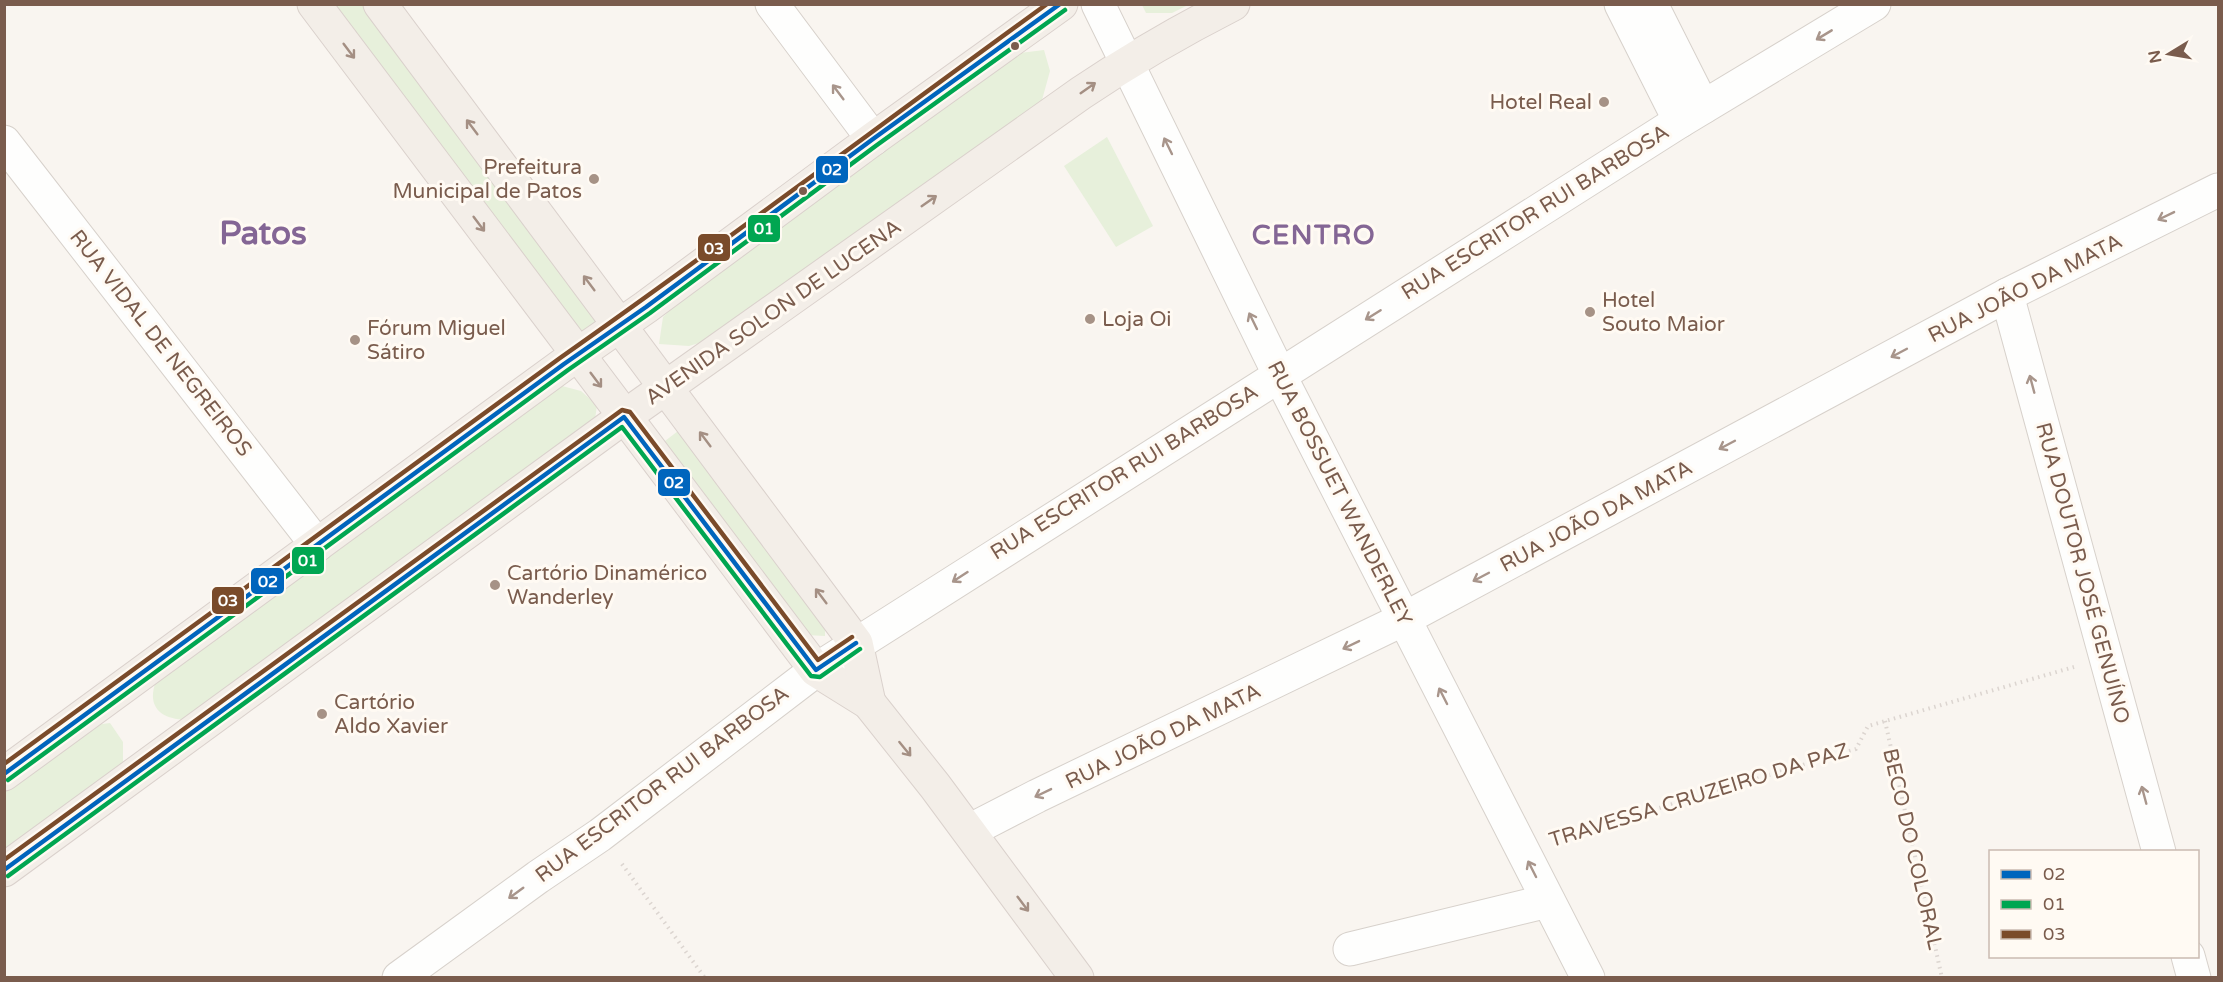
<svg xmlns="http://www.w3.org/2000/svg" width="2223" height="982" font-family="'Varela Round',sans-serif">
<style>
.green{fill:#e7f0db}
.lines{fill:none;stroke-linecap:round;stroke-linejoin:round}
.minor-casing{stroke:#d7d1cb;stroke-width:35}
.major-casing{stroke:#dad1cc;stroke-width:35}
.path{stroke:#dcd5d0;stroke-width:4;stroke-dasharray:1.5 4.5;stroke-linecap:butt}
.minor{stroke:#fefefd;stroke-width:33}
.major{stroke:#f3eee8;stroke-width:33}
.bus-1-casing{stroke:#fffaf3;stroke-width:9}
.bus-2-casing{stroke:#fffaf3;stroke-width:9}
.bus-3-casing{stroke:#fffaf3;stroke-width:9}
.bus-1{stroke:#0065bd;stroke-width:4.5}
.bus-2{stroke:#00a651;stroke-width:4.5}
.bus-3{stroke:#7a4b2a;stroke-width:4.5}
.oneway{stroke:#a8958b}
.oneway2{stroke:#a48f83}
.bus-dot{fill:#7a5c4d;stroke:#fffaf3;stroke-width:2}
.poi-dot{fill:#a69286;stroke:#fffaf3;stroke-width:2}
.labels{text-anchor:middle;stroke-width:6;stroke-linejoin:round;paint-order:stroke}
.poi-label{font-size:21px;fill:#7a5c4d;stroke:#fffaf3;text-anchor:start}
.street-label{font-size:21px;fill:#7a5c4d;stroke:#fffaf3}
.district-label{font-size:27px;font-weight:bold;letter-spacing:1.5px;fill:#846695;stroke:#fffaf3}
.town-label{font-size:33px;font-weight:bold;fill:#846695;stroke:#fffaf3}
.line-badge{stroke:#fffaf3;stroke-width:2}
.badge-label{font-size:16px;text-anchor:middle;font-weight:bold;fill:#fff}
</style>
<rect width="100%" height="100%" fill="#f9f5f0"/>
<!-- green -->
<g class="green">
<polygon points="315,5 380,5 620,325 577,355"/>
<polygon points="1142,5 1188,5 1172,13 1146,13"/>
<polygon points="1044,50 1050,71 1042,100 706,341 689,346 659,344 663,317 680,300 1013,54"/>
<polygon points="1107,137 1153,226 1116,247 1064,166"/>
<path d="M562 386 581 391 597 405 594 427 187 720C149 719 145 695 164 666Z"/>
<polygon points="682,428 825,618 825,636 806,635 661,444"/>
<polygon points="110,723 123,742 123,767 5,854 5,788 87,726"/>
</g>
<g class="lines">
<defs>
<g id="minor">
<polyline points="772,4 873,139"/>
<polyline points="1098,4 1287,390 1588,978"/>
<polyline points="1621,4 1680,121"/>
<polyline points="1651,4 1703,107"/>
<polyline points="4,142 317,545"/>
<polyline points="2007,295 2159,852"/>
<polyline points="969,831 1037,796 1404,619 2007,295 2218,190"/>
<polyline points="1350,949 1548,901"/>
<polyline points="2188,956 2194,978"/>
<polyline points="399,978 538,877 600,835 816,670 1680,121 1874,4"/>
</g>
<g id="major">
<polyline points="314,4 816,670 869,703 935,786 1077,978"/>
<polyline points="380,4 856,643 869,703"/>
<polyline points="4,774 564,364 646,307 873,139 1061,4"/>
<path d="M4 870 624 417 1081 93C1130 60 1180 31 1233 4"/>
</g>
</defs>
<!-- minor casing -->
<use href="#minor" class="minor-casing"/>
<!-- major casing -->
<use href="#major" class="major-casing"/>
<!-- path -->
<g class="path">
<polyline points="1885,721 1942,978"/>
<polyline points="1556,839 1856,749 1868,726 2074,667"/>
<polyline points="622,864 705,978"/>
</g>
<!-- minor -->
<use href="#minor" class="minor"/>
<!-- major -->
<use href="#major" class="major"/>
<defs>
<g id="bus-1">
<polyline points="4,774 564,364 646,307 873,139 1060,4"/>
<polyline points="4,870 624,417 816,670 856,643"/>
</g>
<g id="bus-2">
<polyline points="8,780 568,370 650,313 877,145 1065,10"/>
<polyline points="8,876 622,427 811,676 820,677 860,649"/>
</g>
<g id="bus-3">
<path d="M4 764 560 358C724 243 884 122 1047 4"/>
<polyline points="4,860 622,410 630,412 818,660 852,637"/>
</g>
</defs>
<!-- bus-1 casing -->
<use href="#bus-1" class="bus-1-casing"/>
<!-- bus-2 casing -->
<use href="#bus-2" class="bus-2-casing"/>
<!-- bus-3 casing -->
<use href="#bus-3" class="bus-3-casing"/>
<!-- bus-1 -->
<use href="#bus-1" class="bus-1"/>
<!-- bus-2 -->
<use href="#bus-2" class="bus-2"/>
<!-- bus-3 -->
<use href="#bus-3" class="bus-3"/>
</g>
<!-- one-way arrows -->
<defs><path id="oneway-shaft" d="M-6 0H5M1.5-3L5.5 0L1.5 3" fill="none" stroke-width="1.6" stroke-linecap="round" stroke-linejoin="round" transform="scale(1.5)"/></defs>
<g class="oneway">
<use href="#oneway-shaft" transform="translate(1824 35) rotate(149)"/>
<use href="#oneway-shaft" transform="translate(838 92) rotate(-127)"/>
<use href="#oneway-shaft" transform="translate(1168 146) rotate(-116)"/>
<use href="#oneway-shaft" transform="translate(2166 216) rotate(154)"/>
<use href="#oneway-shaft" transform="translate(1373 315) rotate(148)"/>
<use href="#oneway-shaft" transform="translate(1253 321) rotate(-116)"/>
<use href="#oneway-shaft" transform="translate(1899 353) rotate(152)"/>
<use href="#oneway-shaft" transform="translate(2032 384) rotate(-105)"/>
<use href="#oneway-shaft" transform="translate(1727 445) rotate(152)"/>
<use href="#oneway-shaft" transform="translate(960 577) rotate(147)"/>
<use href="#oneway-shaft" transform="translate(1481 577) rotate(152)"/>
<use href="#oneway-shaft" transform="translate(1351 645) rotate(154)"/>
<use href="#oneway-shaft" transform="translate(1443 696) rotate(-117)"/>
<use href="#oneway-shaft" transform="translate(1043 793) rotate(154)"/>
<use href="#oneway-shaft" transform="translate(2144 795) rotate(-105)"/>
<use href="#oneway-shaft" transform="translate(1532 869) rotate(-117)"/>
<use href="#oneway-shaft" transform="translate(516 893) rotate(144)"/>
</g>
<g class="oneway2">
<use href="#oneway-shaft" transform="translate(349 51) rotate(53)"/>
<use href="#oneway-shaft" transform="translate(1088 88) rotate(-35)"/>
<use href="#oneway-shaft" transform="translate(472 127) rotate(-127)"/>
<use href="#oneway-shaft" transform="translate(929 201) rotate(-35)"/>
<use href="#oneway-shaft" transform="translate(479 224) rotate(53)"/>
<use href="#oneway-shaft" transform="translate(589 283) rotate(-127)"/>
<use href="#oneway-shaft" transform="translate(596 380) rotate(53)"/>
<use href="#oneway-shaft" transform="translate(705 439) rotate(-127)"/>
<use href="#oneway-shaft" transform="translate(821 596) rotate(-127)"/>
<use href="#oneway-shaft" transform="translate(905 749) rotate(51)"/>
<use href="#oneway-shaft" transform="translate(1023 904) rotate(53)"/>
</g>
<!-- markers -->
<g class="bus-dot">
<circle cx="1015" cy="46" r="5"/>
<circle cx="803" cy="191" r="5"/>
</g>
<g class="poi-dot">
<circle cx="1604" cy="102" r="6"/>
<circle cx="594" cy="179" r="6"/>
<circle cx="1590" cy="312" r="6"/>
<circle cx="1090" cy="319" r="6"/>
<circle cx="355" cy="340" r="6"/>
<circle cx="495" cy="585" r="6"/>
<circle cx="322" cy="714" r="6"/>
</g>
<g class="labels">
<!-- poi labels -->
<g class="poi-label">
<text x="1592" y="109" text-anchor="end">Hotel Real</text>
<text x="582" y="174" text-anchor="end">Prefeitura<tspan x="582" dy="24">Municipal de Patos</tspan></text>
<text x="1602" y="307">Hotel<tspan x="1602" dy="24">Souto Maior</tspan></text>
<text x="1102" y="326">Loja Oi</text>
<text x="367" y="335">Fórum Miguel<tspan x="367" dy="24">Sátiro</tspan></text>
<text x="507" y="580">Cartório Dinamérico<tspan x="507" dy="24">Wanderley</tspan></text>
<text x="334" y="709">Cartório<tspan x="334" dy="24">Aldo Xavier</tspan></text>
</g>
<!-- street labels -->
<g class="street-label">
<text transform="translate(1535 212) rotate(-32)" y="7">RUA ESCRITOR RUI BARBOSA</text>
<text transform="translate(2025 288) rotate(-27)" y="7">RUA JOÃO DA MATA</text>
<text transform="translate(773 312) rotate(-35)" y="7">AVENIDA SOLON DE LUCENA</text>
<text transform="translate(161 343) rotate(52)" y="7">RUA VIDAL DE NEGREIROS</text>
<text transform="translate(1124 472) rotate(-32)" y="7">RUA ESCRITOR RUI BARBOSA</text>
<text transform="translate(1340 493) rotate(63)" y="7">RUA BOSSUET WANDERLEY</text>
<text transform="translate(1596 516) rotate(-28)" y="7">RUA JOÃO DA MATA</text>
<text transform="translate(2083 573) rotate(75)" y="7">RUA DOUTOR JOSÉ GENUÍNO</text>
<text transform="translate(1163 736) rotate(-26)" y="7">RUA JOÃO DA MATA</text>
<text transform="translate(662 784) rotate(-37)" y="7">RUA ESCRITOR RUI BARBOSA</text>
<text transform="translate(1699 795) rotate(-17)" y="7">TRAVESSA CRUZEIRO DA PAZ</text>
<text transform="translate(1913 849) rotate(77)" y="7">BECO DO COLORAL</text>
</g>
<!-- district labels -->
<g class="district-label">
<text x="1314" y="244">CENTRO</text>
</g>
<!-- town labels -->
<g class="town-label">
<text x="263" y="244">Patos</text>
</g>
</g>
<g class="line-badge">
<rect x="815" y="155" width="34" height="29" rx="6" fill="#0065bd"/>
<rect x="747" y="214" width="34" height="29" rx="6" fill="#00a651"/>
<rect x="697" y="233" width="34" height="29" rx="6" fill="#7a4b2a"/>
<rect x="657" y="468" width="34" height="29" rx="6" fill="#0065bd"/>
<rect x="291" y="546" width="34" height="29" rx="6" fill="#00a651"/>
<rect x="250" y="567" width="35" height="28" rx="6" fill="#0065bd"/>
<rect x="211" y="586" width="34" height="29" rx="6" fill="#7a4b2a"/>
</g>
<g class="badge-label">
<text x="832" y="175">02</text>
<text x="764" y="234">01</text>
<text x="714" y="254">03</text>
<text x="674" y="488">02</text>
<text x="308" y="566">01</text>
<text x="268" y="587">02</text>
<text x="228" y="606">03</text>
</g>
<!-- border -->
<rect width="2223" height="982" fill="none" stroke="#7a5c4d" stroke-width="12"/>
<!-- legend -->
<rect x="1989" y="850" width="210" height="108" fill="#fffaf3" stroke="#cabbb1" stroke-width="1.5"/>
<rect x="2001" y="870" width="30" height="9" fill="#0065bd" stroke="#cabbb1" stroke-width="1.5"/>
<text x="2043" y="880" font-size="18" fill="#7a5c4d">02</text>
<rect x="2001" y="900" width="30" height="9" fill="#00a651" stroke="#cabbb1" stroke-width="1.5"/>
<text x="2043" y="910" font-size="18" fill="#7a5c4d">01</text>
<rect x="2001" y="930" width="30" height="9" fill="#7a4b2a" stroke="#cabbb1" stroke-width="1.5"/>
<text x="2043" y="940" font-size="18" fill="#7a5c4d">03</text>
<!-- north arrow -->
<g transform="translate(2169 54) rotate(259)" stroke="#fffaf3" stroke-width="4.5" paint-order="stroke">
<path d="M0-4.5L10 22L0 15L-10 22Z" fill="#7a5c4d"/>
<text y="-9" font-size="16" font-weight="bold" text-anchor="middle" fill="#7a5c4d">N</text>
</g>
</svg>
